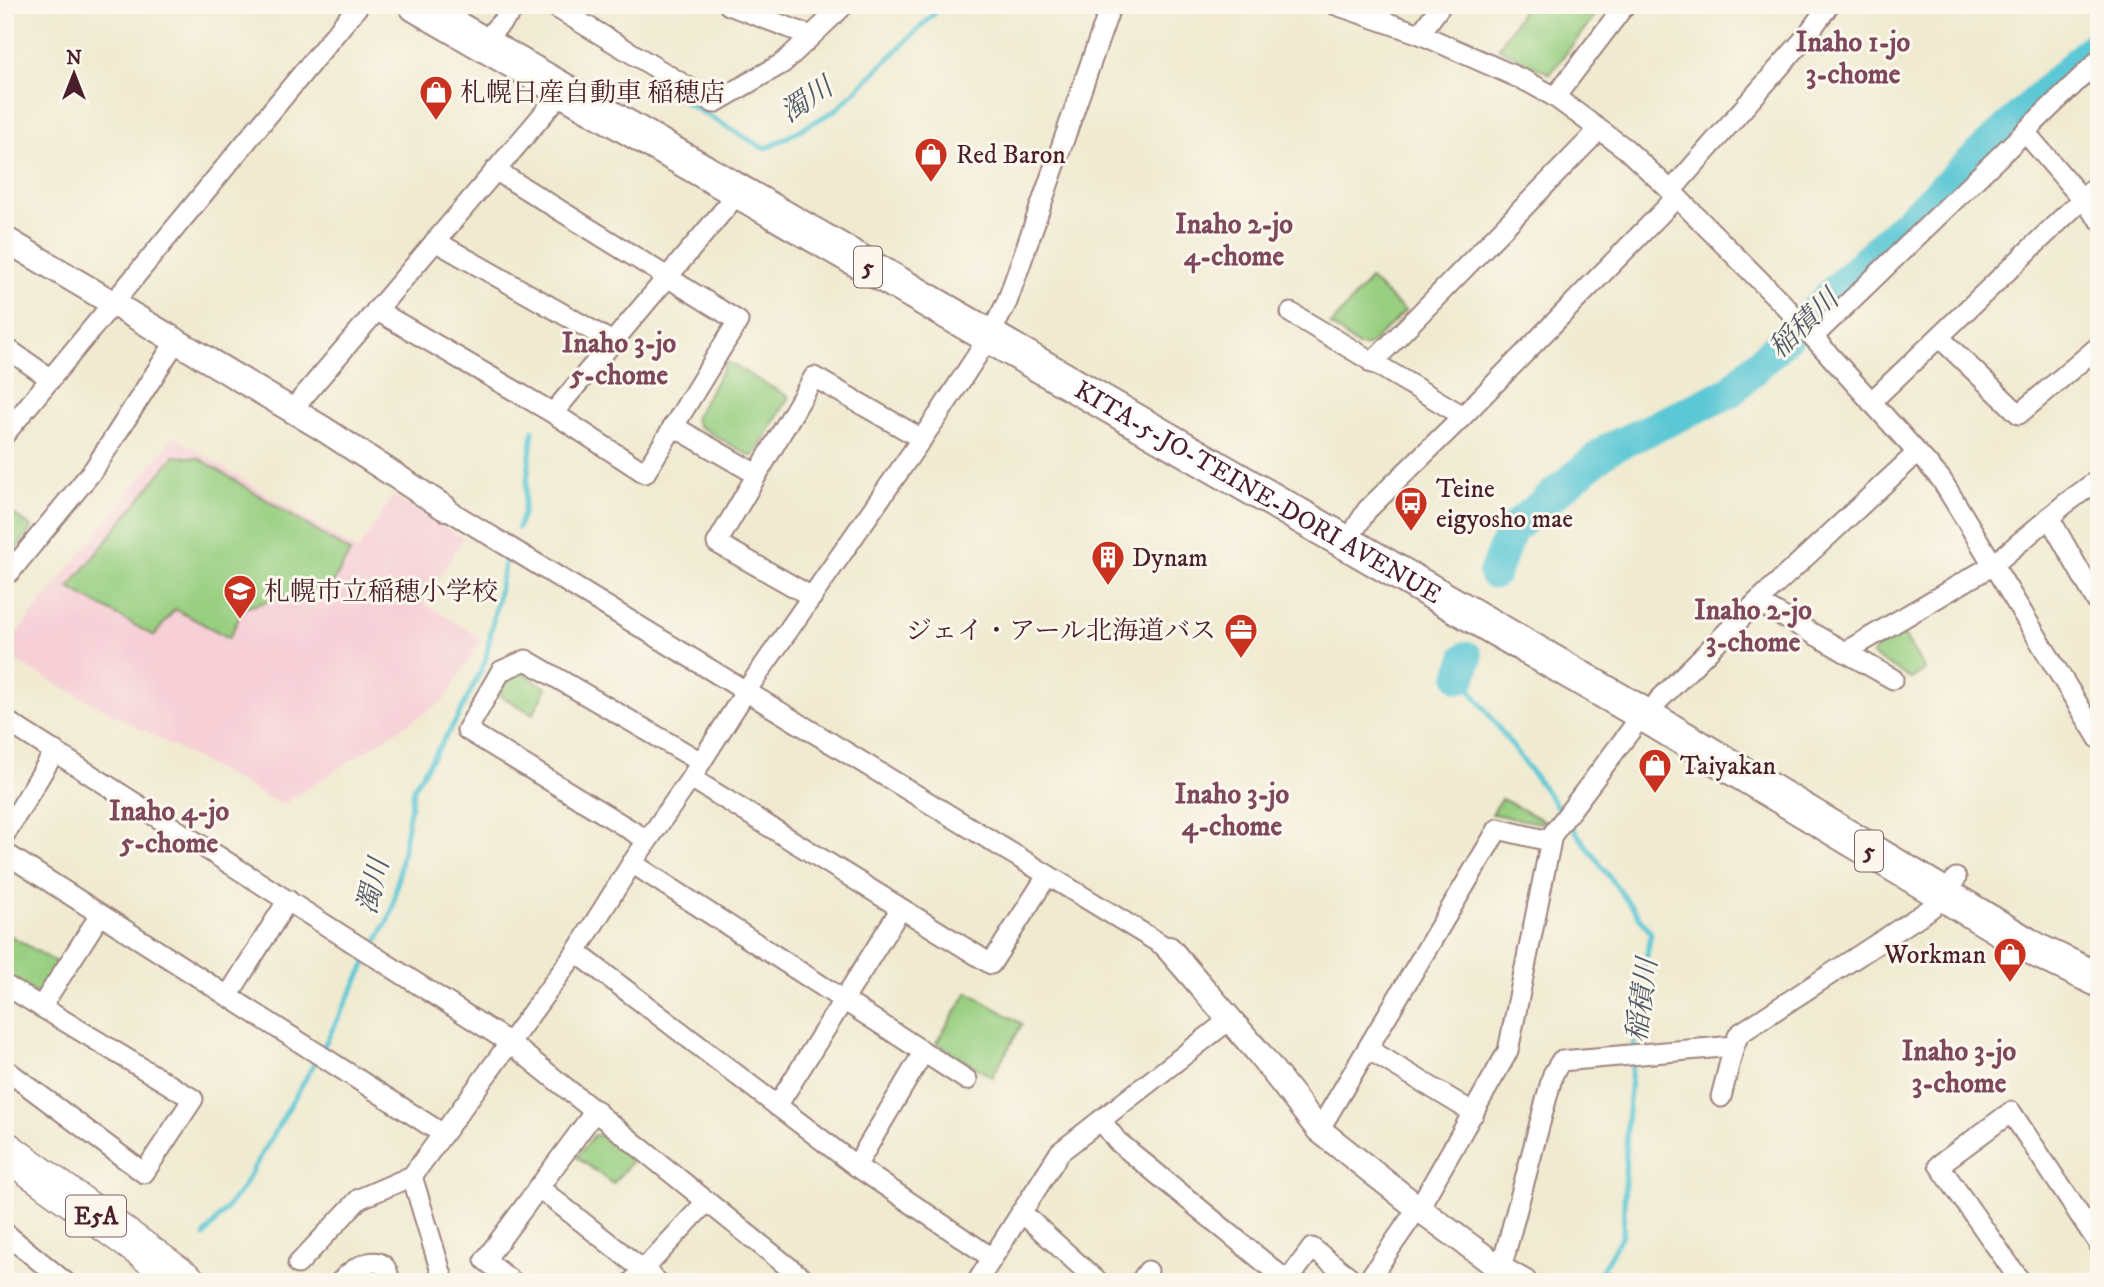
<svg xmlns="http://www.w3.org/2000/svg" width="2104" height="1287" font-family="'IM FELL DW Pica','Noto Serif JP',serif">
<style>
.built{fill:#f6cfd7}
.green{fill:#98cf81;stroke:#717756;stroke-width:2}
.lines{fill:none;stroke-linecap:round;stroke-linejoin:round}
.stream{stroke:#5cc7d5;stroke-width:5}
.river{stroke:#5cc7d5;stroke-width:32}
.minor-casing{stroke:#9d847e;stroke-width:23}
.tertiary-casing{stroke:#9d847e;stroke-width:28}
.trunk-casing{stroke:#9d847e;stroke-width:37}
.motorway-casing{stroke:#9d847e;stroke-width:40}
.minor{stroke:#fff;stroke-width:19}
.tertiary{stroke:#fff;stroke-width:24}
.trunk{stroke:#fff;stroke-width:33}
.motorway{stroke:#fff;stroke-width:37}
.labels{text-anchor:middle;stroke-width:6;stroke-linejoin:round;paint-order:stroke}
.shield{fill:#fbf7ec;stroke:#7f6065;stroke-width:2}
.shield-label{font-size:24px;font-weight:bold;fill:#4a1f2b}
.poi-label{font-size:26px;fill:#4a1f2b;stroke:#fbf7ec;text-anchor:start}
.street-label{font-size:26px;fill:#4a1f2b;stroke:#fbf7ec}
.neighbourhood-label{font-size:28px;font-weight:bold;fill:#7d485c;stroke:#fbf7ec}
.water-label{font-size:28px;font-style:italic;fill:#505a66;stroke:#fbf7ec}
</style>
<rect width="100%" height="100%" fill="#fbf7ec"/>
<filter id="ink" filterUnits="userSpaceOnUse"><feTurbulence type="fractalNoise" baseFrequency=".0143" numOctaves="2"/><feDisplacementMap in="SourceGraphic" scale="14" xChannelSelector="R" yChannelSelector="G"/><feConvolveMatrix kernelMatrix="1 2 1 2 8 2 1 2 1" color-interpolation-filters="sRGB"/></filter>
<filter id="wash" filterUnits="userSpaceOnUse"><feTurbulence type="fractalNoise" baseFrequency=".00686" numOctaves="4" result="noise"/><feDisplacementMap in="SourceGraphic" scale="28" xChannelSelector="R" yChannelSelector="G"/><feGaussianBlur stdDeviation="1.57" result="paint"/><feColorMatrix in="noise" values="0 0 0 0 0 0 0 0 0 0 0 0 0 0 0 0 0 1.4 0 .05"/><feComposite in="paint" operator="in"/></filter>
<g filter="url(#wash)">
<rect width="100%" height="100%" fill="#f0ead0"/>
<!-- built -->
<polygon class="built" points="174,436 358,551 393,496 463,538 424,603 482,639 444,700 282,805 13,660 9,643"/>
<!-- green -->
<g class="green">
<polygon points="1526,5 1603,5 1550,74 1498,48"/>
<polygon points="1370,279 1405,311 1369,346 1358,346 1331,325"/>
<polygon points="727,362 789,397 754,456 750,456 697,425 695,417"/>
<polygon points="174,456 199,458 350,552 333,583 244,608 229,638 175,609 154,636 69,588"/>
<polygon points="14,514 32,528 14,552 5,551 5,523"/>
<polygon points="1903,634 1925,670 1911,679 1872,655 1875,649"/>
<polygon points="521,672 547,688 533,714 499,695 505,682"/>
<polygon points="1501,799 1502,799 1545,821 1540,823 1492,814"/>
<polygon points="6,933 61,965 42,997 5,975"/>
<polygon points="968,992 1022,1024 992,1077 936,1043"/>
<polygon points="594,1135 601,1136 632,1161 613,1184 577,1157"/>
</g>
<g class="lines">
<!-- stream -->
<g class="stream">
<polyline points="673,95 763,148 771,146 836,110 943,5"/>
<polyline points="518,528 523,514 533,430"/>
<polyline points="1461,677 1562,813"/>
<polyline points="1568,821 1651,933 1637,1007 1627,1123 1623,1234 1601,1271 1645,1280 1645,1282"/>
<polyline points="322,1050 392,912 414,787 458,717 485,662 505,561"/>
<polyline points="204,1236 241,1190 317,1059"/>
</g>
<!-- river -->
<g class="river">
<polyline points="1494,573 1512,529 1608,449 1730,392 1881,246 2099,42"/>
<polyline points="1461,677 1467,657"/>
</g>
</g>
</g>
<g filter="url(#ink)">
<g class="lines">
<defs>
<g id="minor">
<polyline points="552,5 714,103 783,63 844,5"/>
<polyline points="729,5 811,36"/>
<polyline points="1336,5 1420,34 1528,82 1555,97 1626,149 1671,191 1786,307 1941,479 2099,739"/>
<polyline points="495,29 518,5"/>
<polyline points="1420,34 1441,5"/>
<polyline points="1555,97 1625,5"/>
<polyline points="2025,132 2099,219"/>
<polyline points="1671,191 1805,38 1829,5"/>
<polyline points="435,241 614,343"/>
<polyline points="376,310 553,413 645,473 738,321 495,170"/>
<polyline points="1291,313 1463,416"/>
<polyline points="1813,337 2099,60"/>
<polyline points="1939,337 2019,414 2099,346"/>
<polyline points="5,347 51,379"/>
<polyline points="1372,363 1598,131"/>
<polyline points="1871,402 2099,183"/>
<polyline points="292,410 563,91"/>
<polyline points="553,413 739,192"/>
<polyline points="673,426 756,474"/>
<polyline points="5,434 359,5"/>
<polyline points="445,508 1169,949"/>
<polyline points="2049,517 2099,605"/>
<polyline points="1357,526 1367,510 1463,416 1677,197"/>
<polyline points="5,569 10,572 94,469 176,341"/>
<polyline points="812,597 717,543 814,377 922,439"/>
<polyline points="1757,602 1893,679"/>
<polyline points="1845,652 1993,565 2065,504 2099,479"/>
<polyline points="1658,701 1757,602 1917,453"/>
<polyline points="5,720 510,1043 807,1282"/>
<polyline points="691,778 991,964 1047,876"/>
<polyline points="5,834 55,751"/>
<polyline points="647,840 467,730 501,671 526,660 701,762"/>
<polyline points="5,853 443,1134"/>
<polyline points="632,863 967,1080"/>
<polyline points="576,952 856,1166 992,1258"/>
<polyline points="5,985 193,1099 144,1173 5,1069"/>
<polyline points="228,996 288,900"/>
<polyline points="41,1007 100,915"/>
<polyline points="1368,1049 1474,1113"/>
<polyline points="1721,1097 1734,1046"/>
<polyline points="777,1106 900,910"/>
<polyline points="1101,1120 1117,1141 1287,1281"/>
<polyline points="1319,1130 1498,829 1549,841"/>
<polyline points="856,1166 923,1053"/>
<polyline points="412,1176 444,1282"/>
<polyline points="538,1187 658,1282"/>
<polyline points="1021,1212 1098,1282"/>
<polyline points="5,1233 65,1282"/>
<polyline points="298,1264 359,1199 412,1176 443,1134 576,952 632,863 691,778 746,691 939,414 989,337 1007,302 1111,5"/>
<path d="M340 1282C353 1266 388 1247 389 1282"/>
<polyline points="513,1282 485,1260 596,1110"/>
<polyline points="632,1282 707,1201"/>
<polyline points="977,1282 1060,1152 1229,1020"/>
<polyline points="1140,1282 1148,1271"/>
<polyline points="1287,1282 1312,1248 1356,1282"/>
<polyline points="1367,1282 1424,1199 1508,1051 1552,835 1643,714"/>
<polyline points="1492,1282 1501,1269 1553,1074 1561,1061 1734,1046 1739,1034 1927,911 1945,897 1956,878"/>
<polyline points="2021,1282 1939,1165 2011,1112 2099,1244"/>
</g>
<g id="tertiary">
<polyline points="5,239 322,428 445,508"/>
<polyline points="1169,949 1258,1052 1319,1130 1418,1208 1501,1269 1524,1282"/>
</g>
<g id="trunk">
<path id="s1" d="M416 5 1643 714 2038 951 2099 980"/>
</g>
<polyline id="motorway" points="5,1150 187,1282"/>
</defs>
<!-- minor casing -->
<use href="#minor" class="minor-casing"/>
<!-- tertiary casing -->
<use href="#tertiary" class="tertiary-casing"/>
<!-- trunk casing -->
<use href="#trunk" class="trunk-casing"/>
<!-- motorway casing -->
<use href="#motorway" class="motorway-casing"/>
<!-- minor -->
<use href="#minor" class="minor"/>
<!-- tertiary -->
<use href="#tertiary" class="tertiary"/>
<!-- trunk -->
<use href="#trunk" class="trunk"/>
<!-- motorway -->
<use href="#motorway" class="motorway"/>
</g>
</g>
<!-- icons -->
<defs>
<symbol id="shop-pin" viewBox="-11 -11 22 30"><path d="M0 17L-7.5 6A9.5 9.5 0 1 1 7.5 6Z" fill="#c8321e" stroke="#fbf7ec"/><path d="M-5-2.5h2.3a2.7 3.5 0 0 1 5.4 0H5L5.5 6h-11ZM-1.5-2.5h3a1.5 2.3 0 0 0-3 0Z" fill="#fff"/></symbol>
<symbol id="bus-pin" viewBox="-11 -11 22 30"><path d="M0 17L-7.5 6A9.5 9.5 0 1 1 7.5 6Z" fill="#c8321e" stroke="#fbf7ec"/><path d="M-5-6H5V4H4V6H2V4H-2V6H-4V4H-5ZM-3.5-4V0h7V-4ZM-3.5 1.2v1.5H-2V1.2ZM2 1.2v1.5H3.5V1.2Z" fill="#fff"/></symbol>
<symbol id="building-pin" viewBox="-11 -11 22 30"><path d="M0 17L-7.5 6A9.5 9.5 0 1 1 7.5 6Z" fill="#c8321e" stroke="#fbf7ec"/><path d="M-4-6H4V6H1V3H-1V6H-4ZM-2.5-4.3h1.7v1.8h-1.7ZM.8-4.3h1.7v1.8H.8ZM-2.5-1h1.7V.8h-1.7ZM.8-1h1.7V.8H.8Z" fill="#fff"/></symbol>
<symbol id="school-pin" viewBox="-11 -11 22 30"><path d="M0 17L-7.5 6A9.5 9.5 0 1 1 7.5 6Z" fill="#c8321e" stroke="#fbf7ec"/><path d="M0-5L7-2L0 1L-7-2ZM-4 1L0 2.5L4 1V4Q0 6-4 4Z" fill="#fff"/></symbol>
<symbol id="office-pin" viewBox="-11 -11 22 30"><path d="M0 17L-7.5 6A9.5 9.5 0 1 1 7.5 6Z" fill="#c8321e" stroke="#fbf7ec"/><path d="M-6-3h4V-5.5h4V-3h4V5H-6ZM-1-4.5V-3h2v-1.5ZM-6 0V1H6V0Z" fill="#fff"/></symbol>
</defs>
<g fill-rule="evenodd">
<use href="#shop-pin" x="417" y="73" width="38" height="52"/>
<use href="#shop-pin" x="912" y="135" width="38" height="52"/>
<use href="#bus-pin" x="1392" y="484" width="38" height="52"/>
<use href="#building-pin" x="1089" y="538" width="38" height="52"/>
<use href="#school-pin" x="221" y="572" width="38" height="52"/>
<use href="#office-pin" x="1222" y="611" width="38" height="52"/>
<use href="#shop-pin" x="1636" y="746" width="38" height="52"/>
<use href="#shop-pin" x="1991" y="935" width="38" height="52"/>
</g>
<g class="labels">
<!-- shield labels -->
<g class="shield">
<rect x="854" y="246.5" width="28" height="41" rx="5"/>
<rect x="1855" y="830.5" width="28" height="41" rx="5"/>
<rect x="66" y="1195.5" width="60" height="41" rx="5"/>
</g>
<g class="shield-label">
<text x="868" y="275">5</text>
<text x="1869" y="859">5</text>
<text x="96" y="1224">E5A</text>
</g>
<!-- poi labels -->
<g class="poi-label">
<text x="460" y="101">札幌日産自動車 稲穂店</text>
<text x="956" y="163">Red Baron</text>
<text x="1436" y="497">Teine<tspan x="1436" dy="30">eigyosho mae</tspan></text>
<text x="1132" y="566">Dynam</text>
<text x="264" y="600">札幌市立稲穂小学校</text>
<text x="1216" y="639" text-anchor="end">ジェイ・アール北海道バス</text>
<text x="1680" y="774">Taiyakan</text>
<text x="1986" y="963" text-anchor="end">Workman</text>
</g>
<!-- street labels -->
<g class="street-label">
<text dy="9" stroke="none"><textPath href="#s1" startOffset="973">KITA-5-JO-TEINE-DORI AVENUE</textPath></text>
</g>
<!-- neighbourhood labels -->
<g class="neighbourhood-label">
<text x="1853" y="51">Inaho 1-jo<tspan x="1853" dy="32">3-chome</tspan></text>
<text x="1234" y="233">Inaho 2-jo<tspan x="1234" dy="32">4-chome</tspan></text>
<text x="619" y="352">Inaho 3-jo<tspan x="619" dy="32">5-chome</tspan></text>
<text x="1753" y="619">Inaho 2-jo<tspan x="1753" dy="32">3-chome</tspan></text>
<text x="1232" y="803">Inaho 3-jo<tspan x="1232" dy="32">4-chome</tspan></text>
<text x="169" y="820">Inaho 4-jo<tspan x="169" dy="32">5-chome</tspan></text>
<text x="1959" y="1060">Inaho 3-jo<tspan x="1959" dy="32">3-chome</tspan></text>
</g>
<!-- water labels -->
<g class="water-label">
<text transform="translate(806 99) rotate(-34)" y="10">濁川</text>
<text transform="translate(1803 323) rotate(-44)" y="10">稲積川</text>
<text transform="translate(372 886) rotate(-76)" y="10">濁川</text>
<text transform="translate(1641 1000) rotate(-82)" y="10">稲積川</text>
</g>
</g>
<!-- margin -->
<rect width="2104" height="1287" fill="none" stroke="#fbf7ec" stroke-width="28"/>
<!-- north arrow -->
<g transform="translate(74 74)" stroke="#fbf7ec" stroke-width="5" paint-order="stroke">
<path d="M0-5L12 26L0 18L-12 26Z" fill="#4a1f2b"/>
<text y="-10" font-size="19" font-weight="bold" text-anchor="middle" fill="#4a1f2b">N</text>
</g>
</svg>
